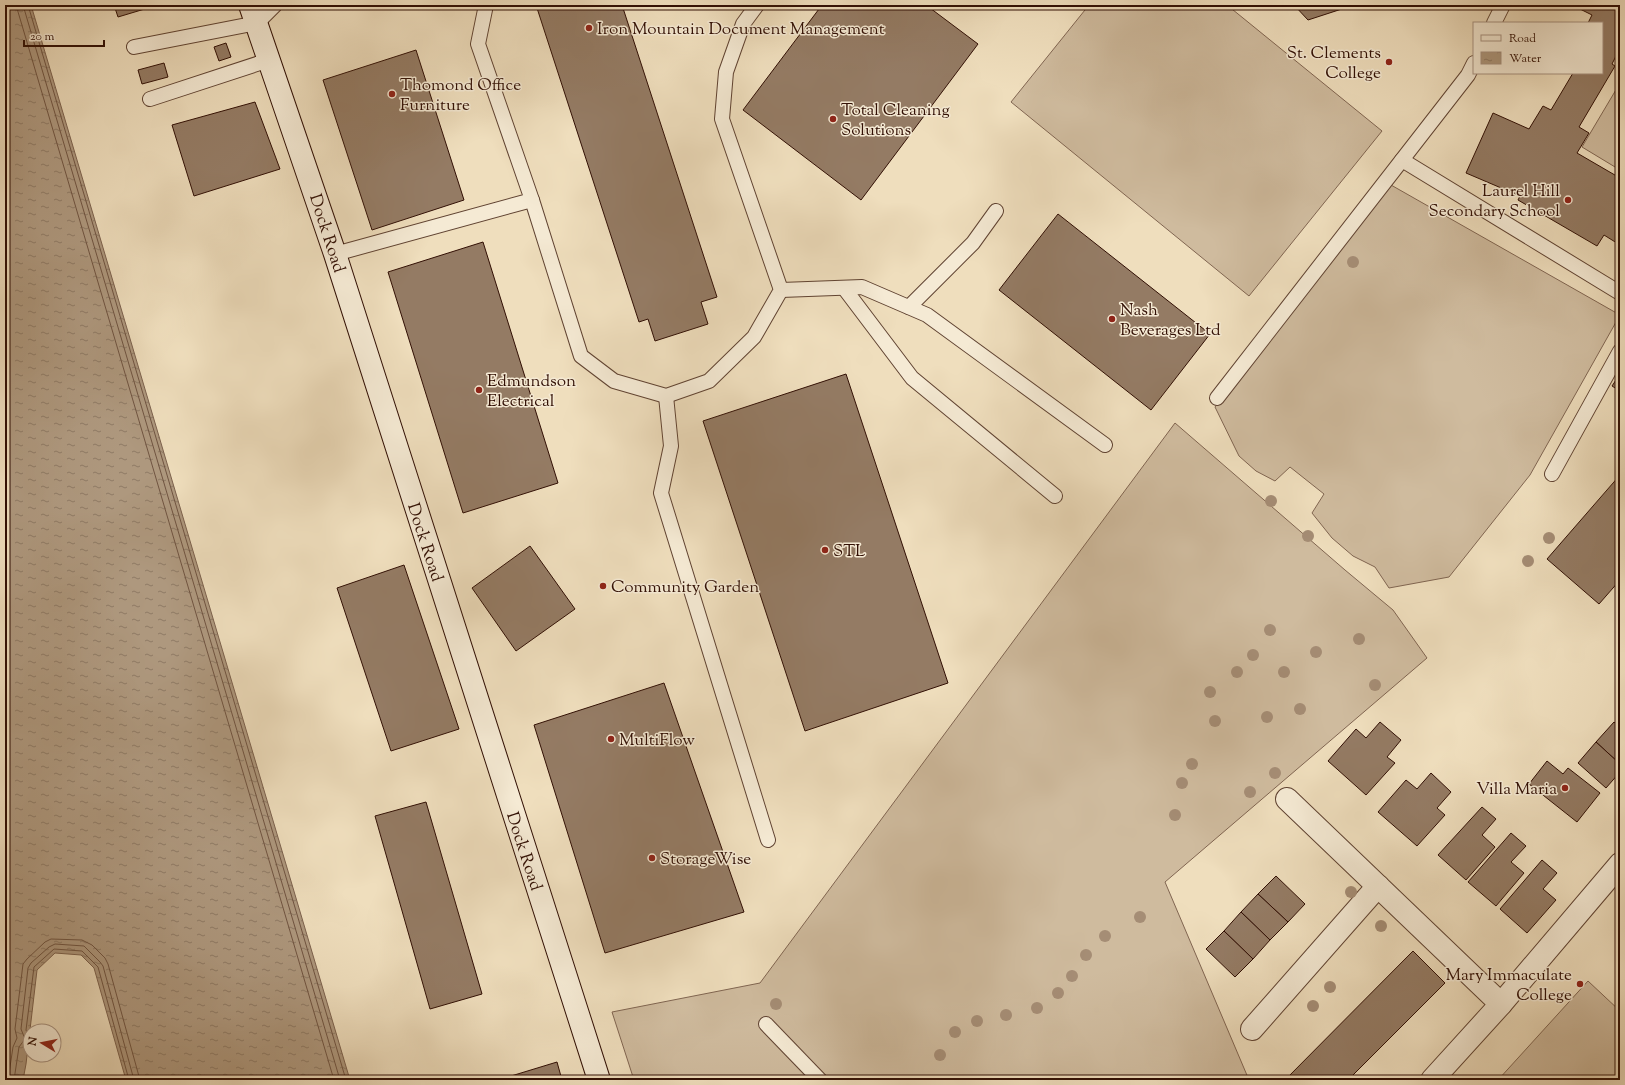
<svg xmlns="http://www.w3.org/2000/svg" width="1625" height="1085" font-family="'Sorts Mill Goudy',serif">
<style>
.grass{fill:#cfbb9e;stroke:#806551}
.water{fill:url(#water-ripples);stroke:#7c614d}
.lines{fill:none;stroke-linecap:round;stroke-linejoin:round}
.shore{stroke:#705441;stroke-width:1}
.building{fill:#947b64;stroke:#310f04}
.lane-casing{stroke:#604332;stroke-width:16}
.street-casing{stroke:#604332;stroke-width:24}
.secondary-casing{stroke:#310f04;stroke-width:24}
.lane{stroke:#f5ead4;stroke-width:14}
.street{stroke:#f5ead4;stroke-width:22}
.secondary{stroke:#f5ead4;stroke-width:22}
.tree{fill:#a58d75}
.poi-dot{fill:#8f2418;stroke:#f5ead4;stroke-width:1.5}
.labels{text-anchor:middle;stroke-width:3;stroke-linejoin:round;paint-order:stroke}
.poi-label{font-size:17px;fill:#310f04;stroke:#f5ead4;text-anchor:start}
.street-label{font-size:17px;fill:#310f04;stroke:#f5ead4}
</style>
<defs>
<pattern id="water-ripples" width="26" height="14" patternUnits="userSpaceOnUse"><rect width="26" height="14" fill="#ae987e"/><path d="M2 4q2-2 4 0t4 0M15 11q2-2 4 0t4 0" fill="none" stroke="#8e7a65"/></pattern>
</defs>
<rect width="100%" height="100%" fill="#efdebd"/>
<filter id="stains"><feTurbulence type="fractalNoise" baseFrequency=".005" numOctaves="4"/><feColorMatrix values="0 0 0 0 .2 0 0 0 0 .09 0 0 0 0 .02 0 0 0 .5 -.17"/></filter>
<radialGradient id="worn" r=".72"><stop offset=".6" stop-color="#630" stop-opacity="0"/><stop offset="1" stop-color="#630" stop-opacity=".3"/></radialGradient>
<!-- grass -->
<g class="grass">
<polygon points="1089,5 1227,5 1382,131 1249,296 1011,102"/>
<polygon points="1620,83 1620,170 1582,147"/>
<polygon points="1391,185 1620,315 1530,475 1449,577 1389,588 1375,567 1353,556 1332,538 1312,513 1324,494 1290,467 1275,481 1256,471 1239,456 1215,407"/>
<polygon points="1175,423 1345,570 1393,610 1427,658 1165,882 1249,1080 634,1080 612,1012 760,983"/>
<polygon points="1588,981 1620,1011 1620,1080 1498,1080"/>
</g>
<!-- water -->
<polygon class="water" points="5,5 31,5 350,1080 126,1080 94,968 81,955 55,953 37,970 26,1064 23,1080 5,1080"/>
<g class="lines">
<!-- shore -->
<g class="shore">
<polyline points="16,5 334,1080"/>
<polyline points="23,5 340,1080"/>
<polyline points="28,5 346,1080"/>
<polyline points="30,1035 27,1033 26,1030 34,967 54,949 82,951 98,967 129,1080"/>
<polyline points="8,1080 13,1047 17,1038 15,1029 23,964 27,959 45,942 51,939 82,940 92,945 105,958 108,964 140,1080"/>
<polyline points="14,1080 19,1047 25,1039 21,1029 28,968 31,963 49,947 55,944 84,946 100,962 103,966 134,1080"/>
</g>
</g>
<!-- building -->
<g class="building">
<polygon points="114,5 158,5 118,17"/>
<polygon points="536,5 622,5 717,297 701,302 708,324 655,341 648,319 639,322"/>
<polygon points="822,5 926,5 978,44 861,200 743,110"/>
<polygon points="1294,5 1354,5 1308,20"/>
<polygon points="1572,5 1620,5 1620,55 1617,54 1612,64 1615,66 1579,127 1589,133 1577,153 1620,178 1620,245 1604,235 1597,246 1518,200 1520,196 1466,173 1493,113 1529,129 1543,106 1551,110 1573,73 1602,73 1602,23 1588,23 1592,15"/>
<polygon points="226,43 231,57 219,61 214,47"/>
<polygon points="416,50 464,200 372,230 323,80"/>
<polygon points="164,63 168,77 142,84 138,70"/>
<polygon points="255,102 280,169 194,196 172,125"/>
<polygon points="1058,214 1210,334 1151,410 999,290"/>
<polygon points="483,242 558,483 463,513 388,272"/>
<polygon points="846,374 948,683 805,731 703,421"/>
<polygon points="1620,374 1620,391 1612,386"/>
<polygon points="1620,475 1620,580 1599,604 1547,559"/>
<polygon points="530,546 575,609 516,651 472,588"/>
<polygon points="404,565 459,729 391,751 337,588"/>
<polygon points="664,683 744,912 605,953 534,725"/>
<polygon points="1380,722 1401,740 1387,757 1395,763 1366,795 1328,761 1356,729 1366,738"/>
<polygon points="1614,722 1620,727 1620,764 1596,742"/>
<polygon points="1596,742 1620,764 1620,772 1606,788 1578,763"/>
<polygon points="1547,761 1563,774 1568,768 1600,793 1577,822 1529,784"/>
<polygon points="1431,773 1451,792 1437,808 1445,815 1417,846 1378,812 1406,780 1417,789"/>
<polygon points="426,802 482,994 430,1009 375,816"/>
<polygon points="1482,807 1496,819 1482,835 1495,847 1466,880 1438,855"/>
<polygon points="1511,833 1526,846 1511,862 1524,873 1496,906 1468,882"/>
<polygon points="1542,860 1557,873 1543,889 1556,900 1527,933 1500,909"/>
<polygon points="1276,876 1305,904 1288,922 1258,894"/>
<polygon points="1258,894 1288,922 1270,940 1241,912"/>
<polygon points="1241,912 1270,940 1253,959 1224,931"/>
<polygon points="1224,931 1253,959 1235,977 1206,949"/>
<polygon points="1413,951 1445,983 1348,1080 1285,1080"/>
<polygon points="557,1062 562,1080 498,1080"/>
</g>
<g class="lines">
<defs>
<g id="lane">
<polyline points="1494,23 1503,5"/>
<polyline points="134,47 257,23 275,5"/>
<polyline points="150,99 269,60"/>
<polyline points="1402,160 1620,293"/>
<polyline points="532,200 581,356 614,381 666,396 709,381 754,337 781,290 722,119 726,72 743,24 757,5"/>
<polyline points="335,254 532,200 478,44 486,5"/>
<polyline points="844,288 912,378 1055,496"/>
<polyline points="781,290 862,287 927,315 1105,445"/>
<polyline points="909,307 973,243 996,211"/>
<polyline points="666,396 671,446 661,493 768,840"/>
<polyline points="1217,398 1468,75 1474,63"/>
<polyline points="1552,474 1620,351"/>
<polyline points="766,1024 820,1080"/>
</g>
<g id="street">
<polyline points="1287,799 1501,1004"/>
<polyline points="1252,1029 1378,886"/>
<polyline points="1432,1080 1501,1004 1620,864"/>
</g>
<polyline id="secondary" points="250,5 335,254 599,1080"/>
</defs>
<!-- lane casing -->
<use href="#lane" class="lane-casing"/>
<!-- street casing -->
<use href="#street" class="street-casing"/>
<!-- secondary casing -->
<use href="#secondary" class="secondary-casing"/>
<!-- lane -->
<use href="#lane" class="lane"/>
<!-- street -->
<use href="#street" class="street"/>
<!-- secondary -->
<use href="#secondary" class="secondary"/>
</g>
<!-- trees -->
<g class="tree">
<circle cx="1353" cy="262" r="6"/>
<circle cx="1271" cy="501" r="6"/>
<circle cx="1308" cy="536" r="6"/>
<circle cx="1549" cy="538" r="6"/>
<circle cx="1528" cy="561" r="6"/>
<circle cx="1270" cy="630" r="6"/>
<circle cx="1359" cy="639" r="6"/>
<circle cx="1316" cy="652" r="6"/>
<circle cx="1253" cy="655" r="6"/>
<circle cx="1237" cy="672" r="6"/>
<circle cx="1284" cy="672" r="6"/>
<circle cx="1375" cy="685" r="6"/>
<circle cx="1210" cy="692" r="6"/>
<circle cx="1300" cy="709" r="6"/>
<circle cx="1267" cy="717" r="6"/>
<circle cx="1215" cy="721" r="6"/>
<circle cx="1192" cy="764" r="6"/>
<circle cx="1275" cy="773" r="6"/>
<circle cx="1182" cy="783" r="6"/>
<circle cx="1250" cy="792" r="6"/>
<circle cx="1175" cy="815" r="6"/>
<circle cx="1351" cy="892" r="6"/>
<circle cx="1140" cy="917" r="6"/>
<circle cx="1381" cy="926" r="6"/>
<circle cx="1105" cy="936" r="6"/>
<circle cx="1086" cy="955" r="6"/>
<circle cx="1072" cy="976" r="6"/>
<circle cx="1330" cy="987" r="6"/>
<circle cx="1058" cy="993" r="6"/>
<circle cx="776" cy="1004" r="6"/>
<circle cx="1313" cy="1006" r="6"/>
<circle cx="1037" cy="1008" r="6"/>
<circle cx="1006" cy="1015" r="6"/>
<circle cx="977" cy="1021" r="6"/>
<circle cx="955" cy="1032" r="6"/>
<circle cx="940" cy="1055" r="6"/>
</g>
<!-- markers -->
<g class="poi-dot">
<circle cx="589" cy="28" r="4"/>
<circle cx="1389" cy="62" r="4"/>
<circle cx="392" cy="94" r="4"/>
<circle cx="833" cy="119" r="4"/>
<circle cx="1568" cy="200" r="4"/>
<circle cx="1112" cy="319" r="4"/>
<circle cx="479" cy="390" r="4"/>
<circle cx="825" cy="550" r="4"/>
<circle cx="603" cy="586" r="4"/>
<circle cx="611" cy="739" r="4"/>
<circle cx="1565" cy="788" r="4"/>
<circle cx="652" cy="858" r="4"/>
<circle cx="1580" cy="984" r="4"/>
</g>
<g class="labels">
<!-- poi labels -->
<g class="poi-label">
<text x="597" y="34">Iron Mountain Document Management</text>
<text x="1381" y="58" text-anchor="end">St. Clements<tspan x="1381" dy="20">College</tspan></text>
<text x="400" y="90">Thomond Office<tspan x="400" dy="20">Furniture</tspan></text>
<text x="841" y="115">Total Cleaning<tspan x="841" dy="20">Solutions</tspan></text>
<text x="1560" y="196" text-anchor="end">Laurel Hill<tspan x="1560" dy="20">Secondary School</tspan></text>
<text x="1120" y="315">Nash<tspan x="1120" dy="20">Beverages Ltd</tspan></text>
<text x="487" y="386">Edmundson<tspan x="487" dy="20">Electrical</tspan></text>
<text x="833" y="556">STL</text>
<text x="611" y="592">Community Garden</text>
<text x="619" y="745">MultiFlow</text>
<text x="1557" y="794" text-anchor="end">Villa Maria</text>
<text x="660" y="864">StorageWise</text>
<text x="1572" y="980" text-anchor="end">Mary Immaculate<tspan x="1572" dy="20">College</tspan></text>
</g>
<!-- street labels -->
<g class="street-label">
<text transform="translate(328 233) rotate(72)" y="6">Dock Road</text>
<text transform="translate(426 542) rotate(72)" y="6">Dock Road</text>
<text transform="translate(525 851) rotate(72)" y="6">Dock Road</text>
</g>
</g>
<!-- margin -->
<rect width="1625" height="1085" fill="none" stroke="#efdebd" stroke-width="20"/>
<rect x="6" y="6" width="1613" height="1073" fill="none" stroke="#310f04" stroke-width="2"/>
<rect x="10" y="10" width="1605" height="1065" fill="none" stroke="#310f04"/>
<!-- legend -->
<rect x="1473" y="22" width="130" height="52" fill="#f5ead4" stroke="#a79281"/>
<rect x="1481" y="35" width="20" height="6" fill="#f5ead4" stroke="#a79281"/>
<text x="1509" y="42" font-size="12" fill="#310f04">Road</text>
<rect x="1481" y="52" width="20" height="12" fill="url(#water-ripples)" stroke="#a79281"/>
<text x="1509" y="62" font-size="12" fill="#310f04">Water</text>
<!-- north arrow -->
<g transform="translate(42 1043) rotate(280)"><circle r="19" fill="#f5ead4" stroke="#a79281"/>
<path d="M0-3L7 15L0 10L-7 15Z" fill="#8f2418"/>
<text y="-6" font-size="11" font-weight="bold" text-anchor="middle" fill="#310f04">N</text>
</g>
<!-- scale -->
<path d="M24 40v6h80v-6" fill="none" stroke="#310f04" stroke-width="2"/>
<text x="30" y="40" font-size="12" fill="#310f04" stroke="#f5ead4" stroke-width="3" paint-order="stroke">20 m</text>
<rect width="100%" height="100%" filter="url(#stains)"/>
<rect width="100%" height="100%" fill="url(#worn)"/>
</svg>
